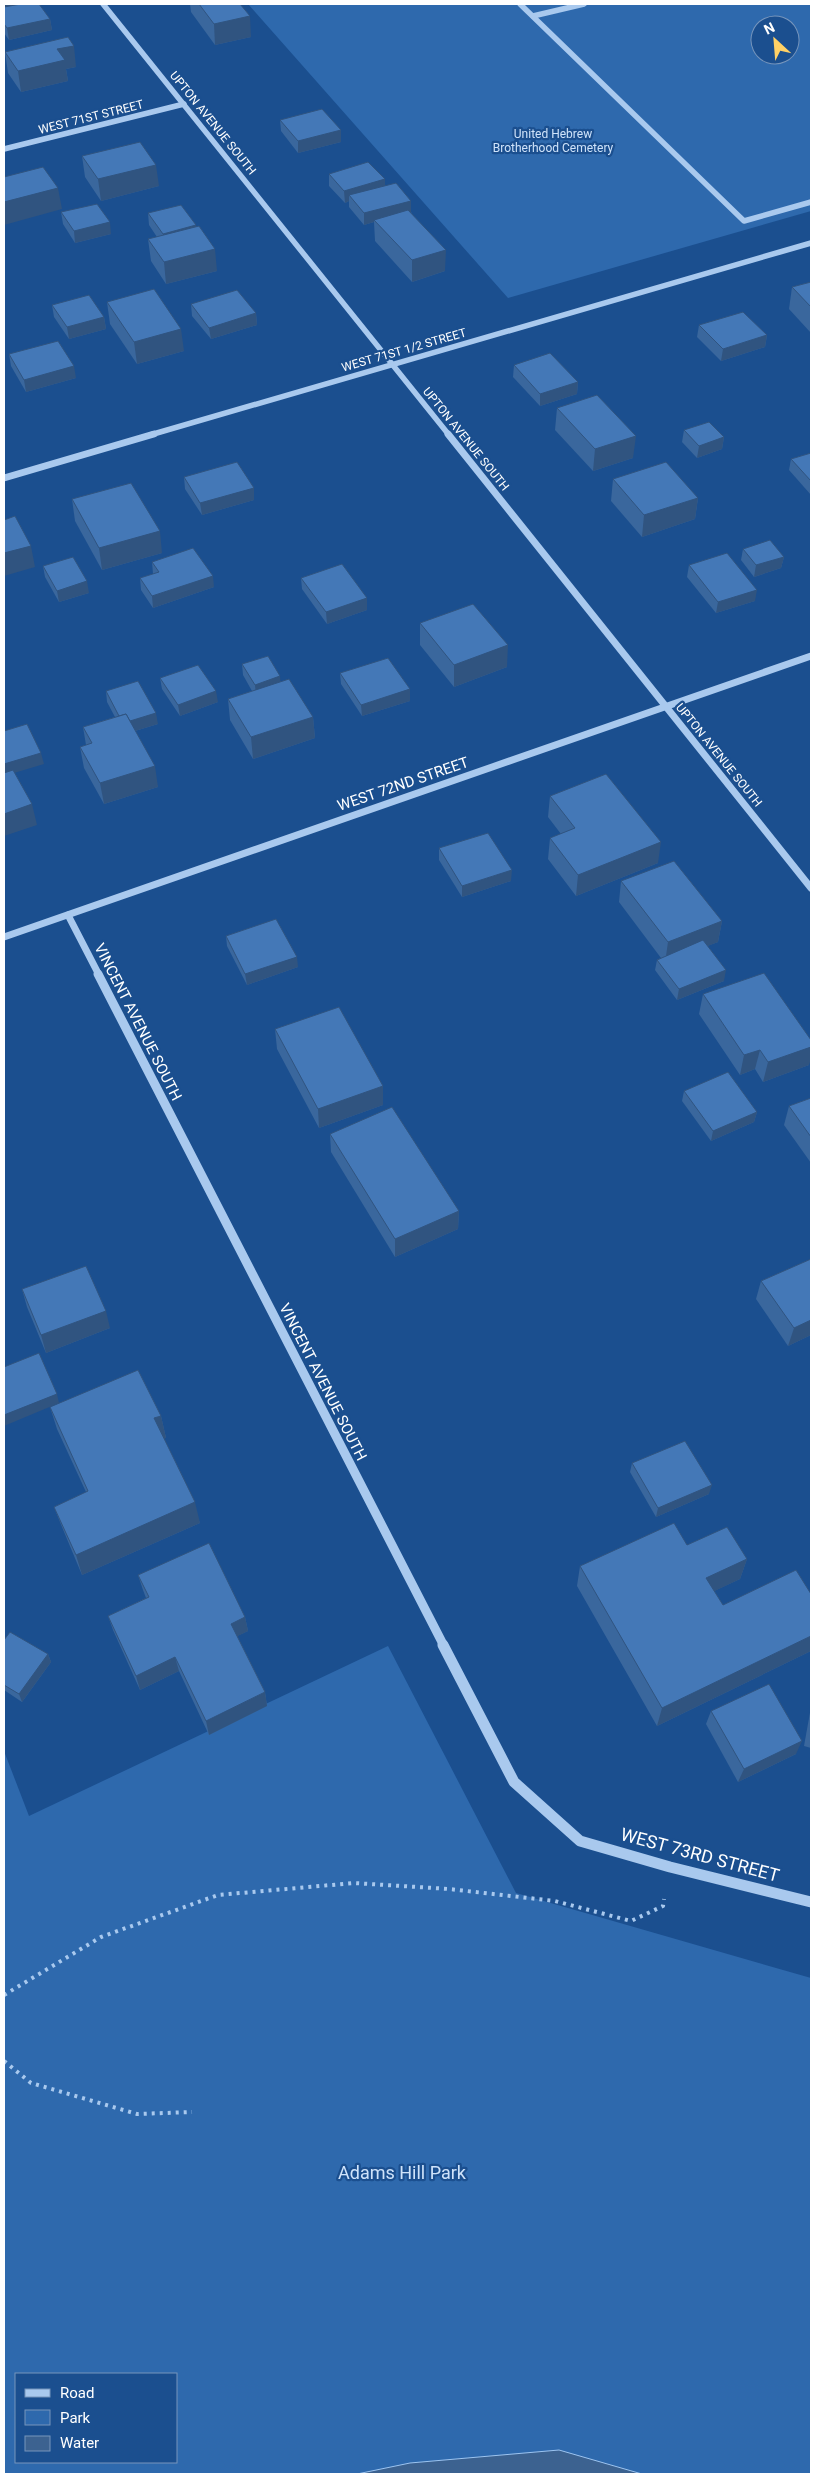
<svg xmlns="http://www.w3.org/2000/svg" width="815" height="2478" font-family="Roboto,sans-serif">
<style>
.green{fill:#2e69ad;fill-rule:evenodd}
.water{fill:#3c6290;stroke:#9cc4f0}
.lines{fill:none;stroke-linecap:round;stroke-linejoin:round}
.path{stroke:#a9c9ee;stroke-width:4;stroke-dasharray:3 5;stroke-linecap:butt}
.minor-far3{stroke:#a9c9ee;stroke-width:5.5}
.minor-far2{stroke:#a9c9ee;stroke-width:7}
.minor-far1{stroke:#a9c9ee;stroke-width:9}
.minor{stroke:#a9c9ee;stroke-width:11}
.wall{fill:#3a679d}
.shaded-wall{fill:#305480}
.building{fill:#4478b7;stroke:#305480}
.labels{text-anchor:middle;stroke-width:4.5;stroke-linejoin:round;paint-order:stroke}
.far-street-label{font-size:12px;fill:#fff;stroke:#1b4f8f}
.far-park-label{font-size:12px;fill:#cfe3fa;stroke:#1b4f8f}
.street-label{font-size:15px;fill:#fff;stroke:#1b4f8f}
.near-street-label{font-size:18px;fill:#fff;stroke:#1b4f8f}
.near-park-label{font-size:18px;fill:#cfe3fa;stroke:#1b4f8f}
</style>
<rect width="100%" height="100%" fill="#1b4f8f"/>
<!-- green -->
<g class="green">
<path d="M248 4H811V211L508 298ZM760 25H790V55H760Z"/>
<path d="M388 1646 516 1893 811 1978V2474H4V1751L29 1816ZM16 2374H176V2462H16Z"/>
</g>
<!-- water -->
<polygon class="water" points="559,2450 642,2474 357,2474 410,2463"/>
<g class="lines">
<!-- path -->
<g class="path">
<polyline points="4,1995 101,1937 218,1895 354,1883 449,1889 555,1901 631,1921 663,1906 664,1899"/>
<polyline points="4,2061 31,2083 137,2114 192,2112"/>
</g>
<!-- minor-far3 -->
<g class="minor-far3">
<polyline points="103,4 449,435"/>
<polyline points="520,4 744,221 811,202"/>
<polyline points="533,16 584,4"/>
<polyline points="4,149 184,104"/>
<polyline points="150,435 811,243"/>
</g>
<!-- minor-far2 -->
<g class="minor-far2">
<polyline points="448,434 811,888"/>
<polyline points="4,478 154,434"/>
<polyline points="68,915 99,975"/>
<polyline points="4,937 811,656"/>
</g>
<!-- minor-far1 -->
<polyline class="minor-far1" points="98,974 444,1646"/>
<!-- minor -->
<polyline class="minor" points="443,1645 514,1782 580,1841 670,1867 811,1902"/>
</g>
<!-- wall -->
<g class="wall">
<polygon points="4,4 12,6 50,19 52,30 9,40 4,33"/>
<polygon points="190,4 240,4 251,37 215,45 191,12"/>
<polygon points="5,52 76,67 66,69 68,81 21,92 8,73"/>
<polygon points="280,120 341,130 341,142 298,153 281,131"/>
<polygon points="82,156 159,186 101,201 85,177"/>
<polygon points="329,174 385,186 411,212 445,271 412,282 375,241 374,222 364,225 349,207 349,201 345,203 329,186"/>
<polygon points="61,212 111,234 75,243 63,224"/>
<polygon points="148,213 196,227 217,271 166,284 151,261 148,239 157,237 149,225"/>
<polygon points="811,282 811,333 789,309 792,287"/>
<polygon points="107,302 184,351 137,364 110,324"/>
<polygon points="191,304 256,313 257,325 211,339 192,316"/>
<polygon points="52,305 104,317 106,329 69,339 54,317"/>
<polygon points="699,325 767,335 765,347 721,361 697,337"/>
<polygon points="9,354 76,378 26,392 11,366"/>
<polygon points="514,365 578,382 577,394 540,406 513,377"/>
<polygon points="557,408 633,458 593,471 555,430"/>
<polygon points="684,430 724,437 722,449 697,458 682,442"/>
<polygon points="811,453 811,495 789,470 791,459"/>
<polygon points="184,477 254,500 202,515 185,489"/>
<polygon points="613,479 698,498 695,519 642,537 611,501"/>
<polygon points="72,499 162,553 102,570 75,521"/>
<polygon points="743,549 784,557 781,568 754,577 741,560"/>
<polygon points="152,562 214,587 153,608 141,590 140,578 153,574"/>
<polygon points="689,565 755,601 716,613 687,577"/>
<polygon points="43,566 89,593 59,602 45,577"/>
<polygon points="301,578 367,610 327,624 302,589"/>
<polygon points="420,623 507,667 454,687 420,645"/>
<polygon points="242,664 281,682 313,717 315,738 253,759 230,720 228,699 252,691 243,675"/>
<polygon points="340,673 410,701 362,716 341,684"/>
<polygon points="160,678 218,702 180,716 162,689"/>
<polygon points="106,691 158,724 135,731 158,787 104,804 84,768 80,747 86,745 83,727 115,717 107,702"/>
<polygon points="550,796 658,863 576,896 548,859 550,838 561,834 548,817"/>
<polygon points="439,848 511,881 462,897 439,860"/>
<polygon points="621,881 722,921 718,942 707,946 724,981 677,1000 655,970 657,960 661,958 619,902"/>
<polygon points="226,936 298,967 247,985 227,946"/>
<polygon points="703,994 809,1065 763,1082 755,1069 740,1075 699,1014"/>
<polygon points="275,1029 383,1086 383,1105 319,1128 277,1049"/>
<polygon points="684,1091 757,1112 754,1122 711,1141 682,1101"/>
<polygon points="811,1098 811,1163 784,1125 789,1106"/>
<polygon points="330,1134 459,1211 458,1229 395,1257 331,1152"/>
<polygon points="811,1259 811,1335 788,1346 756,1299 761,1281"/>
<polygon points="22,1289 110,1328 46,1353 27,1307"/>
<polygon points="50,1407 161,1416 166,1438 164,1438 200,1523 82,1575 62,1527 54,1507 86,1492 57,1429"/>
<polygon points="632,1463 709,1494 656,1517 630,1472"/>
<polygon points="687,1545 747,1559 740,1579 714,1591 723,1605 811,1594 811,1651 657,1726 577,1586 580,1566"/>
<polygon points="138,1575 245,1617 248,1631 237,1636 265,1692 267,1706 209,1735 179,1671 140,1690 113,1630 108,1616 146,1598 143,1590"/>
<polygon points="4,1640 48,1654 51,1662 22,1702 4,1690"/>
<polygon points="811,1707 811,1748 804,1746"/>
<polygon points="711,1711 796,1754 738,1782 706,1724"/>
</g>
<!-- shaded-wall -->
<g class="shaded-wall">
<polygon points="4,4 12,4 13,9 4,11"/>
<polygon points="250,16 251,37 215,45 214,24"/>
<polygon points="50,19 52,30 9,40 7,28"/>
<polygon points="74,46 76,67 66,69 68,81 21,92 18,71 57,49"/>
<polygon points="341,130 341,142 298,153 298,141"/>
<polygon points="156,165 159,186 101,201 98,179"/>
<polygon points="385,179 385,191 349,195 349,201 345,203 344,191"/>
<polygon points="58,188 62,209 4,225 4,202"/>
<polygon points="411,201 411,212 376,222 374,220 374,222 364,225 364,213"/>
<polygon points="110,222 111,234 75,243 74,231"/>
<polygon points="196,225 197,237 164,246 163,234"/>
<polygon points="215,249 217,271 166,284 164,262"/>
<polygon points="446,250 445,271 412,282 412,260"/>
<polygon points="256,313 257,325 211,339 209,328"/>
<polygon points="104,317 106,329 69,339 67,327"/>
<polygon points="181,329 184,351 137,364 134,342"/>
<polygon points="767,335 765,347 721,361 723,349"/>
<polygon points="74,366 76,378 26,392 24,380"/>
<polygon points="578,382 577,394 540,406 540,394"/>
<polygon points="636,436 633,458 593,471 595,449"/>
<polygon points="724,437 722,449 697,458 699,446"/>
<polygon points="254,488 254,500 202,515 200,503"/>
<polygon points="698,498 695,519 642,537 644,515"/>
<polygon points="160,531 162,553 102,570 99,548"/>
<polygon points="31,546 35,567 4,576 4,553"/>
<polygon points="784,557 781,568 754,577 756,565"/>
<polygon points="213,576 214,587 153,608 152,596"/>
<polygon points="87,581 89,593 59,602 57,591"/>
<polygon points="757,590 755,601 716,613 718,602"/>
<polygon points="367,598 367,610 327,624 326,612"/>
<polygon points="508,645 507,667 454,687 454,665"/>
<polygon points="280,676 281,688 256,696 255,685"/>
<polygon points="410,689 410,701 362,716 361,705"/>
<polygon points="216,691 218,702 180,716 178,705"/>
<polygon points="156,713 158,724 125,734 123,723"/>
<polygon points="313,717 315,738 253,759 251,737"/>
<polygon points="41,753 44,764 4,776 4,764"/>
<polygon points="155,766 158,787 104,804 100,783"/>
<polygon points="32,804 37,825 4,836 4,814"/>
<polygon points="661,842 658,863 576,896 578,875"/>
<polygon points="512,870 511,881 462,897 462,886"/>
<polygon points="722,921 718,942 665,963 668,942"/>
<polygon points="297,957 298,967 247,985 245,974"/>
<polygon points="726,970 724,981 677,1000 679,989"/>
<polygon points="811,1047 811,1059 809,1065 763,1082 768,1062"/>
<polygon points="760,1050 755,1069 740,1075 744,1055"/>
<polygon points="383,1086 383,1105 319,1128 318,1109"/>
<polygon points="757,1112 754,1122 711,1141 713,1131"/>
<polygon points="459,1211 458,1229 395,1257 395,1239"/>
<polygon points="106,1311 110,1328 46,1353 41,1335"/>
<polygon points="811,1320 811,1335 788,1346 794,1328"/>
<polygon points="57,1394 59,1403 4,1426 4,1415"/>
<polygon points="161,1416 166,1438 160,1440 154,1418"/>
<polygon points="712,1485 709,1494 656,1517 658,1508"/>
<polygon points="195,1502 200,1523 82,1575 76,1555"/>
<polygon points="747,1559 740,1579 700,1598 706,1578"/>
<polygon points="245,1617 248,1631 234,1638 231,1624"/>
<polygon points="811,1636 811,1651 657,1726 662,1708"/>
<polygon points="48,1654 51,1662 22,1702 19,1694"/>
<polygon points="175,1657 179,1671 140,1690 136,1676"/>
<polygon points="265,1692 267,1706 209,1735 206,1721"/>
<polygon points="802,1741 796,1754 738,1782 744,1769"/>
</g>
<!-- building -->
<g class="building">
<polygon points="21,4 39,4 50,19 7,28 4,24 4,7"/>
<polygon points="199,4 240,4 250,16 214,24"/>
<polygon points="68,37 74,46 57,49 65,60 18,71 5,52"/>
<polygon points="322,109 341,130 298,141 280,120"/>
<polygon points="140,142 156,165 98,179 82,156"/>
<polygon points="368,162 385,179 344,191 329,174"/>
<polygon points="43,167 58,188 4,202 4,177"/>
<polygon points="396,183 411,201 364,213 349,195"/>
<polygon points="97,204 110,222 74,231 61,212"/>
<polygon points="181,205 196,225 163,234 148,213"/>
<polygon points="408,210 446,250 412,260 374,220"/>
<polygon points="199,226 215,249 164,262 148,239"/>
<polygon points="811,282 811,307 792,287"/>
<polygon points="154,289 181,329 134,342 107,302"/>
<polygon points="237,290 256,313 209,328 191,304"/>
<polygon points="89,295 104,317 67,327 52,305"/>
<polygon points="743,312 767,335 723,349 699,325"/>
<polygon points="58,341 74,366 24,380 9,354"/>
<polygon points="550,353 578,382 540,394 514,365"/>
<polygon points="597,395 636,436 595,449 557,408"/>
<polygon points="709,422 724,437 699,446 684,430"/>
<polygon points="811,453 811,481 791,459"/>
<polygon points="237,462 254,488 200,503 184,477"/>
<polygon points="666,462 698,498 644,515 613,479"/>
<polygon points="131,483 160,531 99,548 72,499"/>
<polygon points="15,516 31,546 4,553 4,520"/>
<polygon points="770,540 784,557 756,565 743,549"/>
<polygon points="193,548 213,576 152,596 140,578 159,572 152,562"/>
<polygon points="727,553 757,590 718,602 689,565"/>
<polygon points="73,557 87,581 57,591 43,566"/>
<polygon points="342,564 367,598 326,612 301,578"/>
<polygon points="473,604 508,645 454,665 420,623"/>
<polygon points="268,656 280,676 255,685 242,664"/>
<polygon points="388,658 410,689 361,705 340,673"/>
<polygon points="198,665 216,691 178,705 160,678"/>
<polygon points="289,679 313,717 251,737 228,699"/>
<polygon points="138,681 156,713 130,721 126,714 119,716 106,691"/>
<polygon points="126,714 155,766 100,783 80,747 92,743 83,727"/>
<polygon points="27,724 41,753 4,764 4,731"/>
<polygon points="13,770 32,804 4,814 4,773"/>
<polygon points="606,774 661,842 578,875 550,838 575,828 550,796"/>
<polygon points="488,833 512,870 462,886 439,848"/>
<polygon points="674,861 722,921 668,942 621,881"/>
<polygon points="276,919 297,957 245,974 226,936"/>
<polygon points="703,940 726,970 679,989 657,960"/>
<polygon points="764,973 811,1040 811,1047 768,1062 760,1050 744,1055 703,994"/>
<polygon points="339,1007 383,1086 318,1109 275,1029"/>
<polygon points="728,1072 757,1112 713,1131 684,1091"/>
<polygon points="811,1098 811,1137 789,1106"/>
<polygon points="392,1107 459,1211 395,1239 330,1134"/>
<polygon points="811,1259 811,1320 794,1328 761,1281"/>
<polygon points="86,1266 106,1311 41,1335 22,1289"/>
<polygon points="39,1353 57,1394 4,1415 4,1367"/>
<polygon points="138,1370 161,1416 154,1418 195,1502 76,1555 54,1507 88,1491 50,1407"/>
<polygon points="685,1441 712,1485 658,1508 632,1463"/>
<polygon points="674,1523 687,1545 727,1527 747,1559 706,1578 723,1605 796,1570 811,1594 811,1636 662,1708 580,1566"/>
<polygon points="209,1543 245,1617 231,1624 265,1692 206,1721 175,1657 136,1676 108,1616 149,1597 138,1575"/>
<polygon points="10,1632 48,1654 19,1694 4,1685 4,1640"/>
<polygon points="769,1684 802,1741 744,1769 711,1711"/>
</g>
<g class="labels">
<!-- far-street labels -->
<g class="far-street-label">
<text transform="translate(91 117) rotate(-14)" y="4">WEST 71ST STREET</text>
<text transform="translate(213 123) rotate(51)" y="4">UPTON AVENUE SOUTH</text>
<text transform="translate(404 350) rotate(-16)" y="4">WEST 71ST 1/2 STREET</text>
<text transform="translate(466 439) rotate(51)" y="4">UPTON AVENUE SOUTH</text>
<text transform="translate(719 755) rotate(51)" y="4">UPTON AVENUE SOUTH</text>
</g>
<!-- far-park labels -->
<g class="far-park-label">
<text x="553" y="138">United Hebrew<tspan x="553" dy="14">Brotherhood Cemetery</tspan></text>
</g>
<!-- street labels -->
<g class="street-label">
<text transform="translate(403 784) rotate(-19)" y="5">WEST 72ND STREET</text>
<text transform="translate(138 1022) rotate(63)" y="5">VINCENT AVENUE SOUTH</text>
<text transform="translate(323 1382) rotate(63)" y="5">VINCENT AVENUE SOUTH</text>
</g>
<!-- near-street labels -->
<g class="near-street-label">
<text transform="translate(700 1855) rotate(15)" y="6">WEST 73RD STREET</text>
</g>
<!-- near-park labels -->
<g class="near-park-label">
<text x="402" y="2179">Adams Hill Park</text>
</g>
</g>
<!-- border -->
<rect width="815" height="2478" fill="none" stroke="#ffffff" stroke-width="10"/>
<!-- legend -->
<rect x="15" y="2373" width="162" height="90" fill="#1b4f8f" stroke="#7695bc"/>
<rect x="25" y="2389" width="25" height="8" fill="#a9c9ee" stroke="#7695bc"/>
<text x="60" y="2398" font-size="15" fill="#ffffff">Road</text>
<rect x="25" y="2410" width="25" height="15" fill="#2e69ad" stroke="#7695bc"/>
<text x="60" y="2423" font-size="15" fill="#ffffff">Park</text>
<rect x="25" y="2436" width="25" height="15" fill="#3c6290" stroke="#7695bc"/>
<text x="60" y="2448" font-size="15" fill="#ffffff">Water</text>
<!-- north arrow -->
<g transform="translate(775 40) rotate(334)"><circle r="24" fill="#1b4f8f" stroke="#7695bc"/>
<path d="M0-4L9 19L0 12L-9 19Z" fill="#ffd166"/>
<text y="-8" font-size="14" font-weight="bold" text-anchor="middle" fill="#ffffff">N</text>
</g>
</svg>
